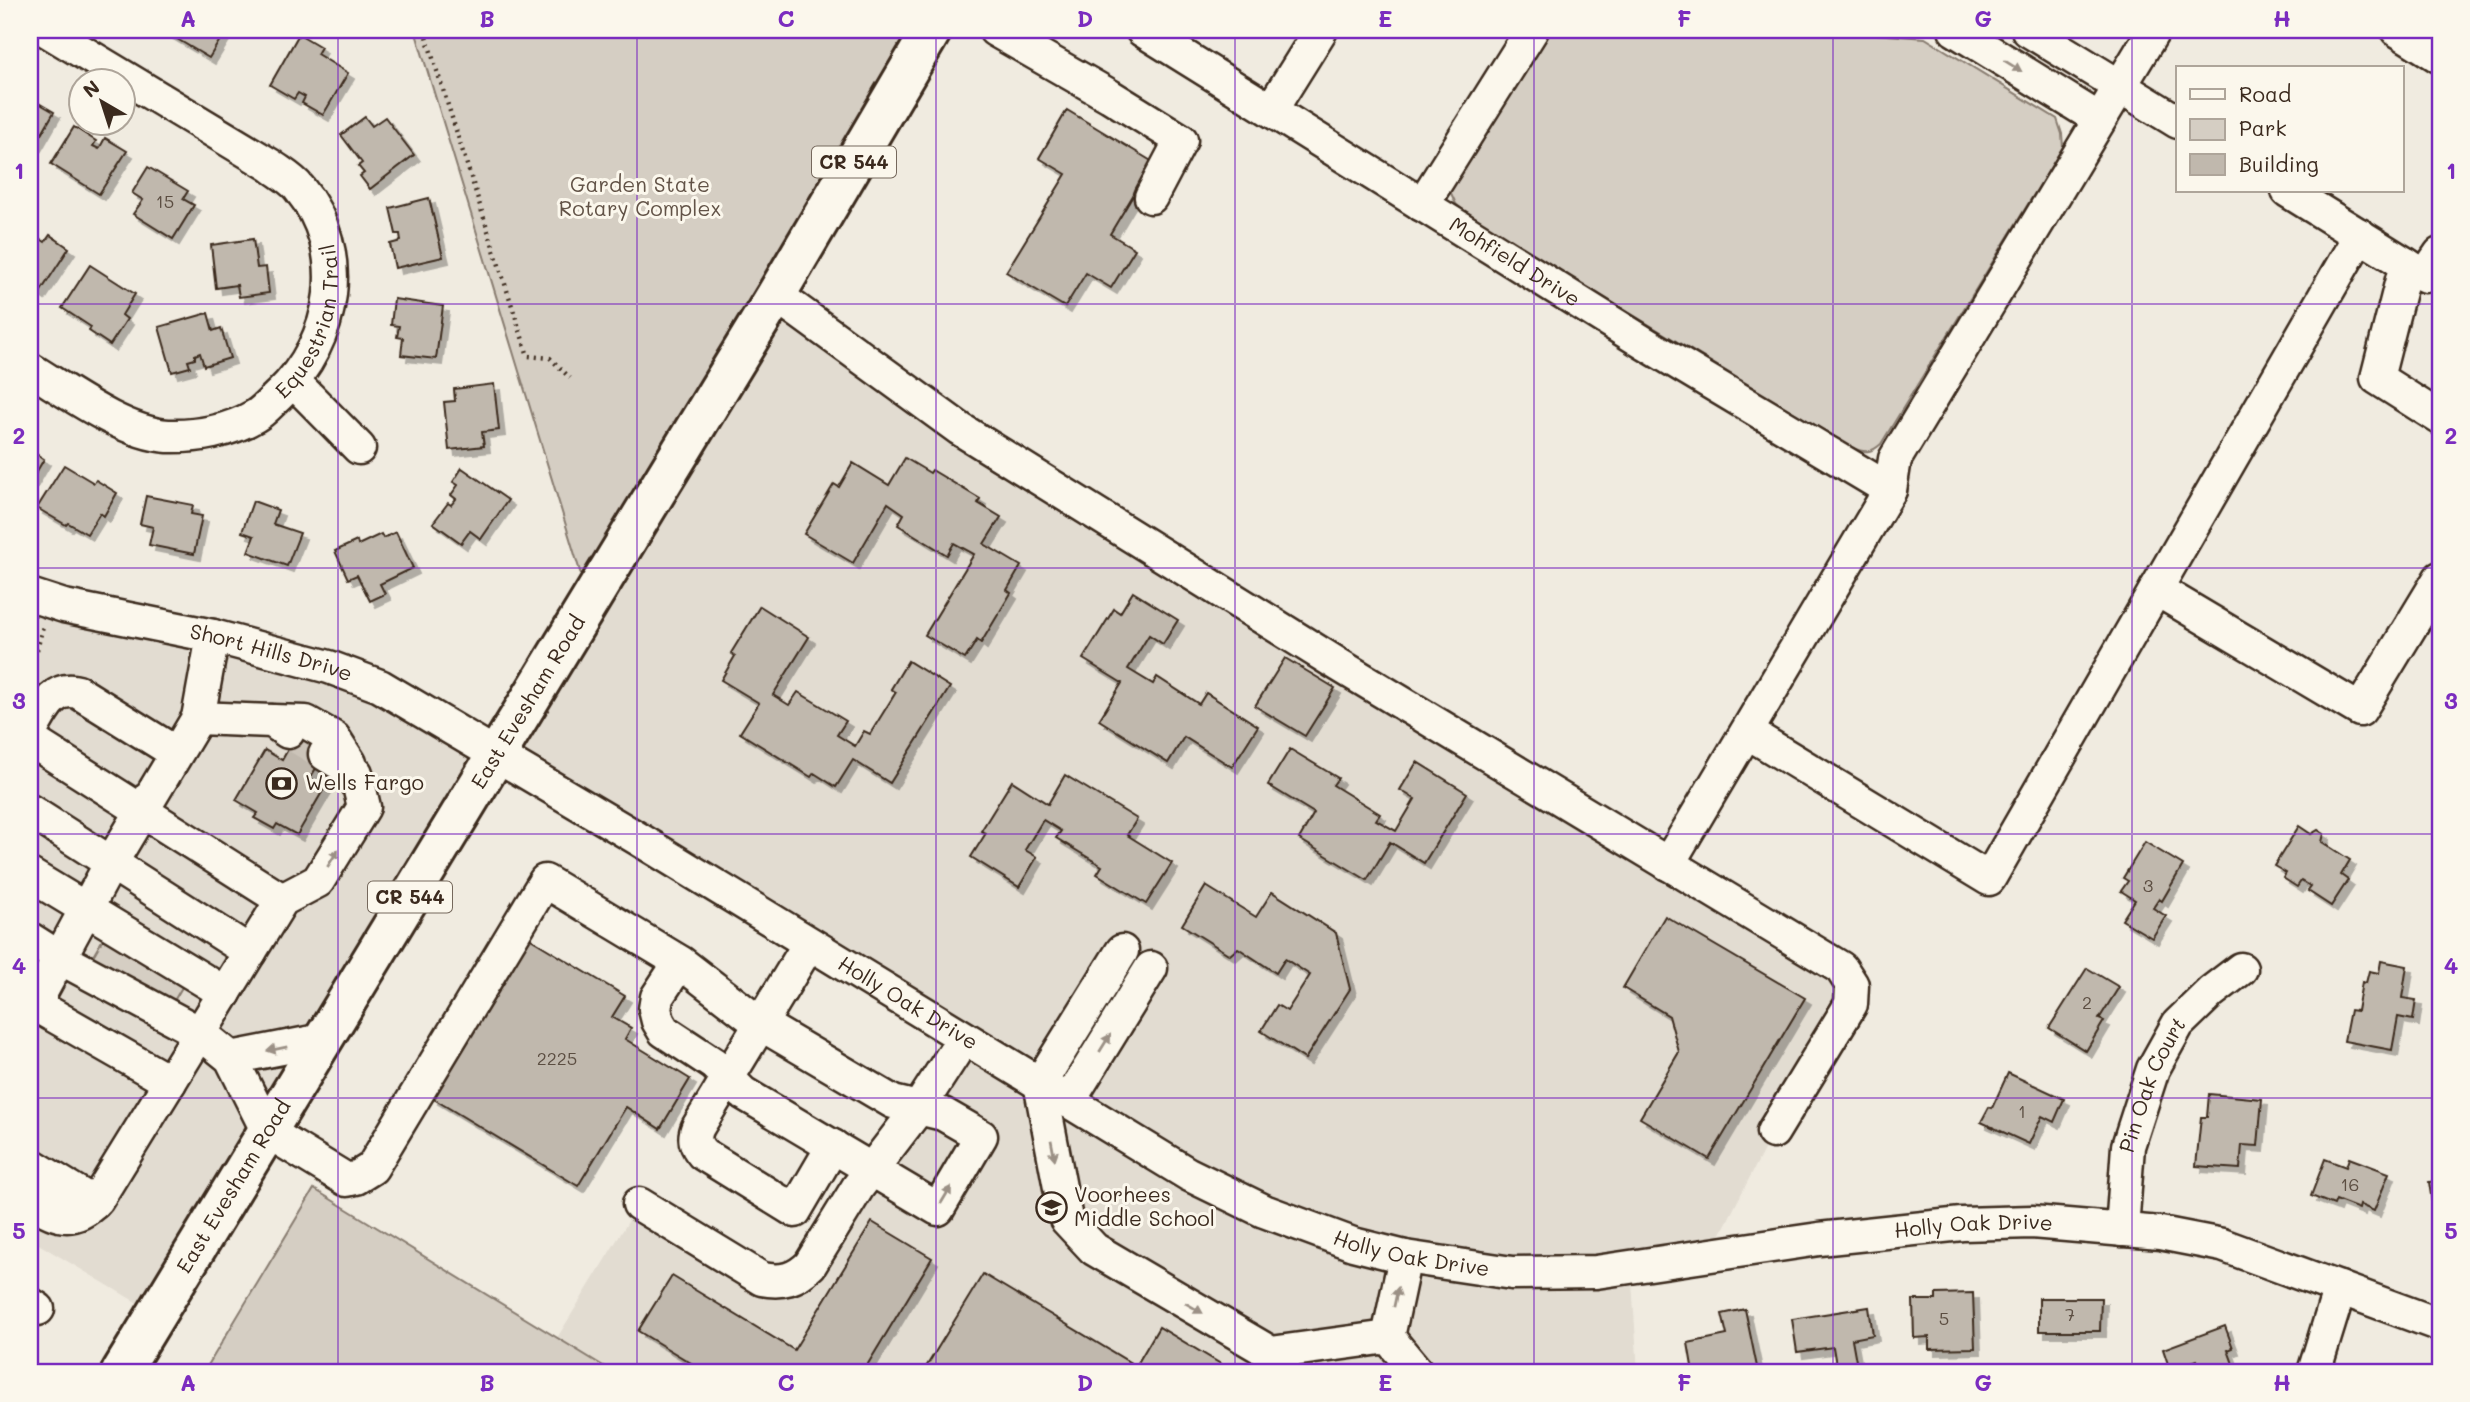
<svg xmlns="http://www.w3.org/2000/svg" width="2470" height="1402" font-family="Mali,sans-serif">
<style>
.built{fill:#e2dcd1}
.green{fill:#d5cec3;stroke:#887c70;stroke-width:2}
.building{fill:#c0b8ad;stroke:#3b2a1e;stroke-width:2;filter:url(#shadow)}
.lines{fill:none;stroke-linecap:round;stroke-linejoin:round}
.minor-tunnel{stroke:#ccc4b9;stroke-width:32;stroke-dasharray:32 16;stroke-linecap:butt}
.minor-casing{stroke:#3b2a1e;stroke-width:37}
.major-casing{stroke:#3b2a1e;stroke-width:44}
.path{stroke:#3b2a1e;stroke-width:4.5;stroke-dasharray:2 5;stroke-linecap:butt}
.minor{stroke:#fbf7ec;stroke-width:32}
.major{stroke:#fbf7ec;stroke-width:38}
.oneway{fill:#9b9085}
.grid{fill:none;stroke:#7b2cbf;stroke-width:2;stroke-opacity:0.55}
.labels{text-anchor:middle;stroke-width:6;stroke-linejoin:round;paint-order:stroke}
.number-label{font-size:18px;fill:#5c4e42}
.shield{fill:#fbf7ec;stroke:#75685c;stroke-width:2}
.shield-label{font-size:19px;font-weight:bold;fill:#3b2a1e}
.park-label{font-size:21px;fill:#625347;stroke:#fbf7ec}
.street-label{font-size:21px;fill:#3b2a1e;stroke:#fbf7ec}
.poi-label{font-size:21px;fill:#3b2a1e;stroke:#fbf7ec;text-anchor:start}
.neatline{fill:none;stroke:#7b2cbf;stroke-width:2.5}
.grid-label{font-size:23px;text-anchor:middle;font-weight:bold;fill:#7b2cbf}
</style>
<defs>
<filter id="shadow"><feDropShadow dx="6" dy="6" stdDeviation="0" flood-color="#0004"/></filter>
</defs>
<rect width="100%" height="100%" fill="#f0ebe0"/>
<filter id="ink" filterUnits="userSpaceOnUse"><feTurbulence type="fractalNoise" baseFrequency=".0143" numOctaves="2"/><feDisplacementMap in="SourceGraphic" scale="14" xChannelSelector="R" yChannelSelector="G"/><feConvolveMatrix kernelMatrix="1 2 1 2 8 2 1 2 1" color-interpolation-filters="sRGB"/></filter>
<g filter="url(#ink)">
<!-- built -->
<polygon class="built" points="776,295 1848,976 1773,1132 1710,1255 1631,1267 1638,1372 613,1372 557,1338 639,1204 789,1280 963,1038 497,754 156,1314 30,1239 30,595 329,667 497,754"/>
<!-- green -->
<g class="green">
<polygon points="415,30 933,30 589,601"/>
<path d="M1547 30H1824L1925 38 2057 119 2062 134 2063 147 1881 444C1871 453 1865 453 1853 448L1474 219 1456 204 1449 189Z"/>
<polygon points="116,917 195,965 165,1016 86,968"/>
<polygon points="314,1189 613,1372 204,1372"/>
</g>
<!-- building -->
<g class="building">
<polygon points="162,30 226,30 209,58"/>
<polygon points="299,34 321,47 317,54 348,73 323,115 302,103 305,97 298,93 294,99 270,85"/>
<polygon points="30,98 54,112 35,145 30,142"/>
<polygon points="1067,110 1153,162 1110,234 1135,249 1111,288 1086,273 1065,307 1006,272 1066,174 1039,158"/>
<polygon points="365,117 372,126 385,117 414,155 370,189 360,176 364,173 358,166 362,163 341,135"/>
<polygon points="74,127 96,141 93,146 99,149 105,138 127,151 99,194 51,164"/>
<polygon points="148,167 188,191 183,199 194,205 173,239 133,214 143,200 132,193"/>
<polygon points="429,198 443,257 395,268 390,244 401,241 400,234 396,234 390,208"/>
<polygon points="30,232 45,242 50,235 69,248 39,294 30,288"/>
<polygon points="253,239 257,268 266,267 269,293 239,297 237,285 216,288 211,245"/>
<polygon points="90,265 135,294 122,315 127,319 110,345 89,331 91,327 62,308"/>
<polygon points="394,299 443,306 436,359 401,355 403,338 397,337 399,326 391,325"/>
<polygon points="208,313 213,331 221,328 230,358 204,366 200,353 195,355 195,359 188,361 190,367 172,372 159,327"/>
<polygon points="494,384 499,430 482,432 484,446 449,450 444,402 455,401 454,389"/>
<polygon points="30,450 44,459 30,483"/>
<polygon points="905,458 930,473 932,470 980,499 978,503 1001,517 984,544 1021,566 1007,590 1011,593 981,643 977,640 965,659 925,635 974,554 954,543 947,555 898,525 904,514 888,503 853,563 804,534 834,484 839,487 853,463 889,485"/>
<polygon points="64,465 94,483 96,480 117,493 104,516 100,513 87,534 68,523 66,525 37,508"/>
<polygon points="462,468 508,500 481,539 470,531 461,543 433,523 448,503 451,505 456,499 451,495 458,485 453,482"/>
<polygon points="146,496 193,505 191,514 202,516 194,554 149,545 153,527 140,524"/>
<polygon points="253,501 278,510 273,524 300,533 287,566 248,552 254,536 242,532"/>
<polygon points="396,532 413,568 380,584 385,594 370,601 357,575 348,579 335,551 357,541 358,545 381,534 383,538"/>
<polygon points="1133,592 1178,620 1163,644 1149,635 1128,669 1153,684 1157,677 1199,704 1206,693 1258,726 1232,767 1184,737 1168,763 1099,720 1122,683 1083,659 1114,609 1120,613"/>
<polygon points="760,606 809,637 773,695 789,705 798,692 846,721 837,735 855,746 864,731 870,734 896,692 891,689 908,661 950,687 890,783 853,760 836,787 814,773 811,777 740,733 759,703 721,680 735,656 731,653"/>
<polygon points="1285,658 1335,688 1305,736 1255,706"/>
<polygon points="296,735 326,752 310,778 325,787 297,835 277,824 274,829 254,818 258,813 236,800 265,750 282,760"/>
<polygon points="1290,749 1338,778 1333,785 1380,814 1376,820 1396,831 1415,799 1400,790 1417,762 1467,793 1424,863 1390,842 1367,880 1299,839 1314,813 1268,785"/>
<polygon points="1065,775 1137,819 1127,835 1172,863 1146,904 1097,874 1102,866 1056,838 1061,831 1043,820 1025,850 1037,857 1019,887 971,857 986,833 981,831 1012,781 1048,804"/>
<polygon points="2299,826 2311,834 2318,830 2324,834 2322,842 2350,860 2341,875 2348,880 2331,906 2308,891 2311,887 2301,881 2297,887 2283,878 2286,873 2274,866"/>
<polygon points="2145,842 2183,865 2162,901 2159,899 2153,908 2166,916 2152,938 2122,920 2135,900 2121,891 2128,881 2123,878"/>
<polygon points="1206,886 1256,917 1272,892 1336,933 1350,989 1305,1059 1261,1031 1277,1005 1287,1011 1310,975 1285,959 1276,973 1238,948 1230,955 1182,925"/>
<polygon points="1665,916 1805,998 1709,1159 1640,1118 1679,1052 1669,1016 1623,988"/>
<polygon points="529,938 625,996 612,1017 631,1028 625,1039 690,1079 660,1129 626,1107 578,1186 432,1098"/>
<polygon points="2381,961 2407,966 2402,998 2416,1000 2413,1020 2398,1017 2392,1050 2344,1041 2350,1010 2357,1011 2362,982 2366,983 2369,971 2379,973"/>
<polygon points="2087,968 2119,987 2099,1019 2104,1021 2086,1051 2049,1028"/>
<polygon points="2008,1073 2064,1099 2054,1122 2042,1116 2029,1144 1981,1122 1989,1107 1992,1108"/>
<polygon points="2209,1094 2262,1099 2258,1146 2242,1145 2240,1169 2196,1166 2201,1117 2207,1117"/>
<polygon points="2349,1158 2389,1173 2374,1211 2360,1205 2359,1209 2336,1200 2334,1205 2311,1196 2325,1159 2346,1167"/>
<polygon points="2440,1180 2440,1234 2437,1235 2429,1182"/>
<polygon points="872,1222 932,1258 863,1372 706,1372 638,1331 672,1276 794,1350"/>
<polygon points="983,1274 1136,1366 1159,1327 1234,1372 923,1372"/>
<polygon points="1973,1293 1975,1348 1929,1349 1929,1337 1914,1338 1913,1300 1936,1300 1936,1294"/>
<polygon points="2039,1298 2101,1298 2100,1331 2039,1331"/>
<polygon points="1869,1307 1873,1335 1852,1339 1856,1361 1836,1365 1833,1347 1797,1352 1792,1319"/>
<polygon points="1745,1309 1757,1367 1731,1372 1693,1372 1688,1343 1727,1335 1722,1314"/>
<polygon points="2225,1326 2233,1348 2228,1350 2236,1372 2202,1372 2197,1360 2170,1370 2163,1349"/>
</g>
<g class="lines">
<!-- minor-tunnel -->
<polyline class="minor-tunnel" points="295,736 325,754"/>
<defs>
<g id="minor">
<polyline points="995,30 1110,96 1181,140 1151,197"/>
<path id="s1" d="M1142 30 1646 344 1890 490"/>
<polyline points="1955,30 2099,119"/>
<polyline points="2028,30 2178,122"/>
<polyline points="2397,30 2440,57"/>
<polyline points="1271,110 1321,30"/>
<polyline points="2288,191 2425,276 2440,254"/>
<polyline points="1422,205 1532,30"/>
<polyline points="2406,264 2377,378 2440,418"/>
<polyline points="776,295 960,429 1339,665 1841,968 1852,985 1851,1004 1773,1132"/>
<path id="s2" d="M30 369C68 392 123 433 168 436 197 437 230 431 255 416 264 411 271 402 279 395 336 341 351 251 299 188 292 179 279 172 270 165L46 30"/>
<polyline points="293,381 359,448"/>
<polyline points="2156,589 2360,710 2440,578"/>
<path id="s3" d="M30 595 64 606 213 636 329 667 380 686 637 838 1188 1174 1264 1211 1353 1244 1405 1257 1512 1273 1596 1272 1819 1239 1962 1224 2032 1222 2160 1233 2222 1245 2440 1325"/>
<polyline points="198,718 272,721 288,732"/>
<polyline points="272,721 306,722 334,738 350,763"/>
<path d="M30 732C42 713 52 685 78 692L176 753"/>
<polyline points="1747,732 1989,879 2360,235"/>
<polyline points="30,740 282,900"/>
<polyline points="30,811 250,952"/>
<polyline points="1668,864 1890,490 1895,459 2154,30"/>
<polyline points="30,875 225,993"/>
<polyline points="30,939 60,958 200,1033 231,1058 268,1132 347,1180 356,1178 372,1168 545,881 680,962 759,1023 893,1102 943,1114 981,1136 938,1209 743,1093 714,1064 664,1031 658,1021 655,1009 657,997 680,962"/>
<path d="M809 944 698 1127C693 1138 695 1145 703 1154L795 1211 833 1146"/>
<polyline points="1122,951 1040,1083 1066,1219 1094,1249 1271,1353 1388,1337"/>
<polyline points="30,1002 170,1082"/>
<polyline points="34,1005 111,863 198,718 213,636"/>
<polyline points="231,1058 323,1040"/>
<polyline points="1069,1101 1151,968"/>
<polyline points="30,1164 94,1203"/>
<path d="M30 1200C55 1216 72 1226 97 1200L282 900 318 881 364 807 356 773 325 754"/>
<path d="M639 1204 762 1279C782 1283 796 1279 810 1265L858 1187 918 1109 964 1038"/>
<path id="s4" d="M2122 1230 2128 1146 2153 1069 2178 1024 2211 992 2241 969"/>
<polyline points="30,1304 38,1309"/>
<polyline points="1388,1337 1405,1257"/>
<polyline points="1388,1337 1417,1372"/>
<polyline points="2314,1372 2340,1288"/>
</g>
<g id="major">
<path id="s5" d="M121 1372 776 295 932 30"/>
</g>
</defs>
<!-- minor casing -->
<use href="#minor" class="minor-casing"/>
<!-- major casing -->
<use href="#major" class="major-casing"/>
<!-- path -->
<g class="path">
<polyline points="424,30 528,356 550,358 570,378"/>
<polyline points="30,662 37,650 43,626"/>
</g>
<!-- minor -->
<use href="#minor" class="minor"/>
<!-- major -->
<use href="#major" class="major"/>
</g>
<!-- one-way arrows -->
<defs><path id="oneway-solid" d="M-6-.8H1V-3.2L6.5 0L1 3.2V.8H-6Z" transform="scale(1.75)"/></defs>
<g class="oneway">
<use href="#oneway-solid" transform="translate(2013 66) rotate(32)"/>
<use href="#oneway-solid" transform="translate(333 858) rotate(-58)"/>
<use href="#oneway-solid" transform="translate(1105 1043) rotate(-58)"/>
<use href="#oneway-solid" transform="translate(277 1049) rotate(169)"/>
<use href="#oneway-solid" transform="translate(1053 1150) rotate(79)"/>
<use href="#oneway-solid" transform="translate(946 1195) rotate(-59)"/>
<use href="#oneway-solid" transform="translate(1396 1297) rotate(-78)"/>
<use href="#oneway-solid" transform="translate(1194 1308) rotate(30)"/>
</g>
</g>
<!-- grid -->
<path class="grid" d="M338 30V1372M637 30V1372M936 30V1372M1235 30V1372M1534 30V1372M1833 30V1372M2132 30V1372M30 304H2440M30 568H2440M30 834H2440M30 1098H2440"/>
<!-- icons -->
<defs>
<symbol id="bank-ring" viewBox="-11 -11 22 22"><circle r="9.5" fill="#fbf7ec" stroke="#3b2a1e" stroke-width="1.5"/><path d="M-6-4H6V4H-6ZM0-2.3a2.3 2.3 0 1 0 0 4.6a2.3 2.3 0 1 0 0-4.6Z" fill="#3b2a1e"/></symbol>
<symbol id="school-ring" viewBox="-11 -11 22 22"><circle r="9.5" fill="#fbf7ec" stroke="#3b2a1e" stroke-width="1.5"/><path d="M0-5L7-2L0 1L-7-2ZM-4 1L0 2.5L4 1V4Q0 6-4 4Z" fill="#3b2a1e"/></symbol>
</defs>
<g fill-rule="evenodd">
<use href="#bank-ring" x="264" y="766" width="35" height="35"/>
<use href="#school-ring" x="1034" y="1190" width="35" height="35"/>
</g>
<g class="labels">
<!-- number labels -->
<g class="number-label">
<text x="165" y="208">15</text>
<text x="2148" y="892">3</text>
<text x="2087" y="1009">2</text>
<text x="557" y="1065">2225</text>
<text x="2022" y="1118">1</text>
<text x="2350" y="1191">16</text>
<text x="2070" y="1321">7</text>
<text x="1944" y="1325">5</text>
</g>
<!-- shield labels -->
<g class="shield">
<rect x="812" y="146.5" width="84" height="31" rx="5"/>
<rect x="368" y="881.5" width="84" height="31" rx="5"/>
</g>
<g class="shield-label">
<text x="854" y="169">CR 544</text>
<text x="410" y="904">CR 544</text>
</g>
<!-- park labels -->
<g class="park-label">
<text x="640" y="192">Garden State<tspan x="640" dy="24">Rotary Complex</tspan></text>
</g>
<!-- street labels -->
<g class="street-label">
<text dy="7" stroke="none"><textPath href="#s1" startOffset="439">Mohfield Drive</textPath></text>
<text dy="7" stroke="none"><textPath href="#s2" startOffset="360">Equestrian Trail</textPath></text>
<text dy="7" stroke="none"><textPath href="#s3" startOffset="248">Short Hills Drive</textPath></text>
<text dy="7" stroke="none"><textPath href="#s5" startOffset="784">East Evesham Road</textPath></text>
<text dy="7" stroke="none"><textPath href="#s3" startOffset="978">Holly Oak Drive</textPath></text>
<text dy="7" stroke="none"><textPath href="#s4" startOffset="150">Pin Oak Court</textPath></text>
<text dy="7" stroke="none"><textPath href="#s5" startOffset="217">East Evesham Road</textPath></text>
<text dy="7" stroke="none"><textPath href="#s3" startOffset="2112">Holly Oak Drive</textPath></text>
<text dy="7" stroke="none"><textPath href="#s3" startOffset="1545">Holly Oak Drive</textPath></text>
</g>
<!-- poi labels -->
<g class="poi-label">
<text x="305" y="790">Wells Fargo</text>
<text x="1074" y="1202">Voorhees<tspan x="1074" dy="24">Middle School</tspan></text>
</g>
</g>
<!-- margin -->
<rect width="2470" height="1402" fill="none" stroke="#fbf7ec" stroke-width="77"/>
<!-- legend -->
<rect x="2176" y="66" width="228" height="126" fill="#fbf7ec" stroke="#aea59a" stroke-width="2"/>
<rect x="2190" y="89" width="35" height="10" fill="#fbf7ec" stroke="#aea59a" stroke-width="2"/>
<text x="2239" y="102" font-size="21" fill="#3b2a1e">Road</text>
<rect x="2190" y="119" width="35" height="21" fill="#d5cec3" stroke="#aea59a" stroke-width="2"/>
<text x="2239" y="136" font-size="21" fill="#3b2a1e">Park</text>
<rect x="2190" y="154" width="35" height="21" fill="#c0b8ad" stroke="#aea59a" stroke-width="2"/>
<text x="2239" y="172" font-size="21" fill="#3b2a1e">Building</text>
<!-- north arrow -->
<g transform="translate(102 102) rotate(321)"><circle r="33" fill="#fbf7ec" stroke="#aea59a" stroke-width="2"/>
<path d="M0-5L12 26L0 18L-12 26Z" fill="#3b2a1e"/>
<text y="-10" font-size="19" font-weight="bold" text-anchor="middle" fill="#3b2a1e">N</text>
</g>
<rect x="38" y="38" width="2394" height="1326" class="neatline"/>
<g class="grid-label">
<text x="188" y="27">A</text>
<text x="487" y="27">B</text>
<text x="786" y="27">C</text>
<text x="1085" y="27">D</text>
<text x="1385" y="27">E</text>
<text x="1684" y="27">F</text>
<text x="1983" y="27">G</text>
<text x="2282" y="27">H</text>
<text x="19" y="179">1</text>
<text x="2451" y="179">1</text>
<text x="19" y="444">2</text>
<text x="2451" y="444">2</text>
<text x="19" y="709">3</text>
<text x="2451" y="709">3</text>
<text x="19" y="974">4</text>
<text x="2451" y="974">4</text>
<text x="19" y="1239">5</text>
<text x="2451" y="1239">5</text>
<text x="188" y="1391">A</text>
<text x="487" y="1391">B</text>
<text x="786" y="1391">C</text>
<text x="1085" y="1391">D</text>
<text x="1385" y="1391">E</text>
<text x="1684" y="1391">F</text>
<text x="1983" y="1391">G</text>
<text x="2282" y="1391">H</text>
</g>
</svg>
